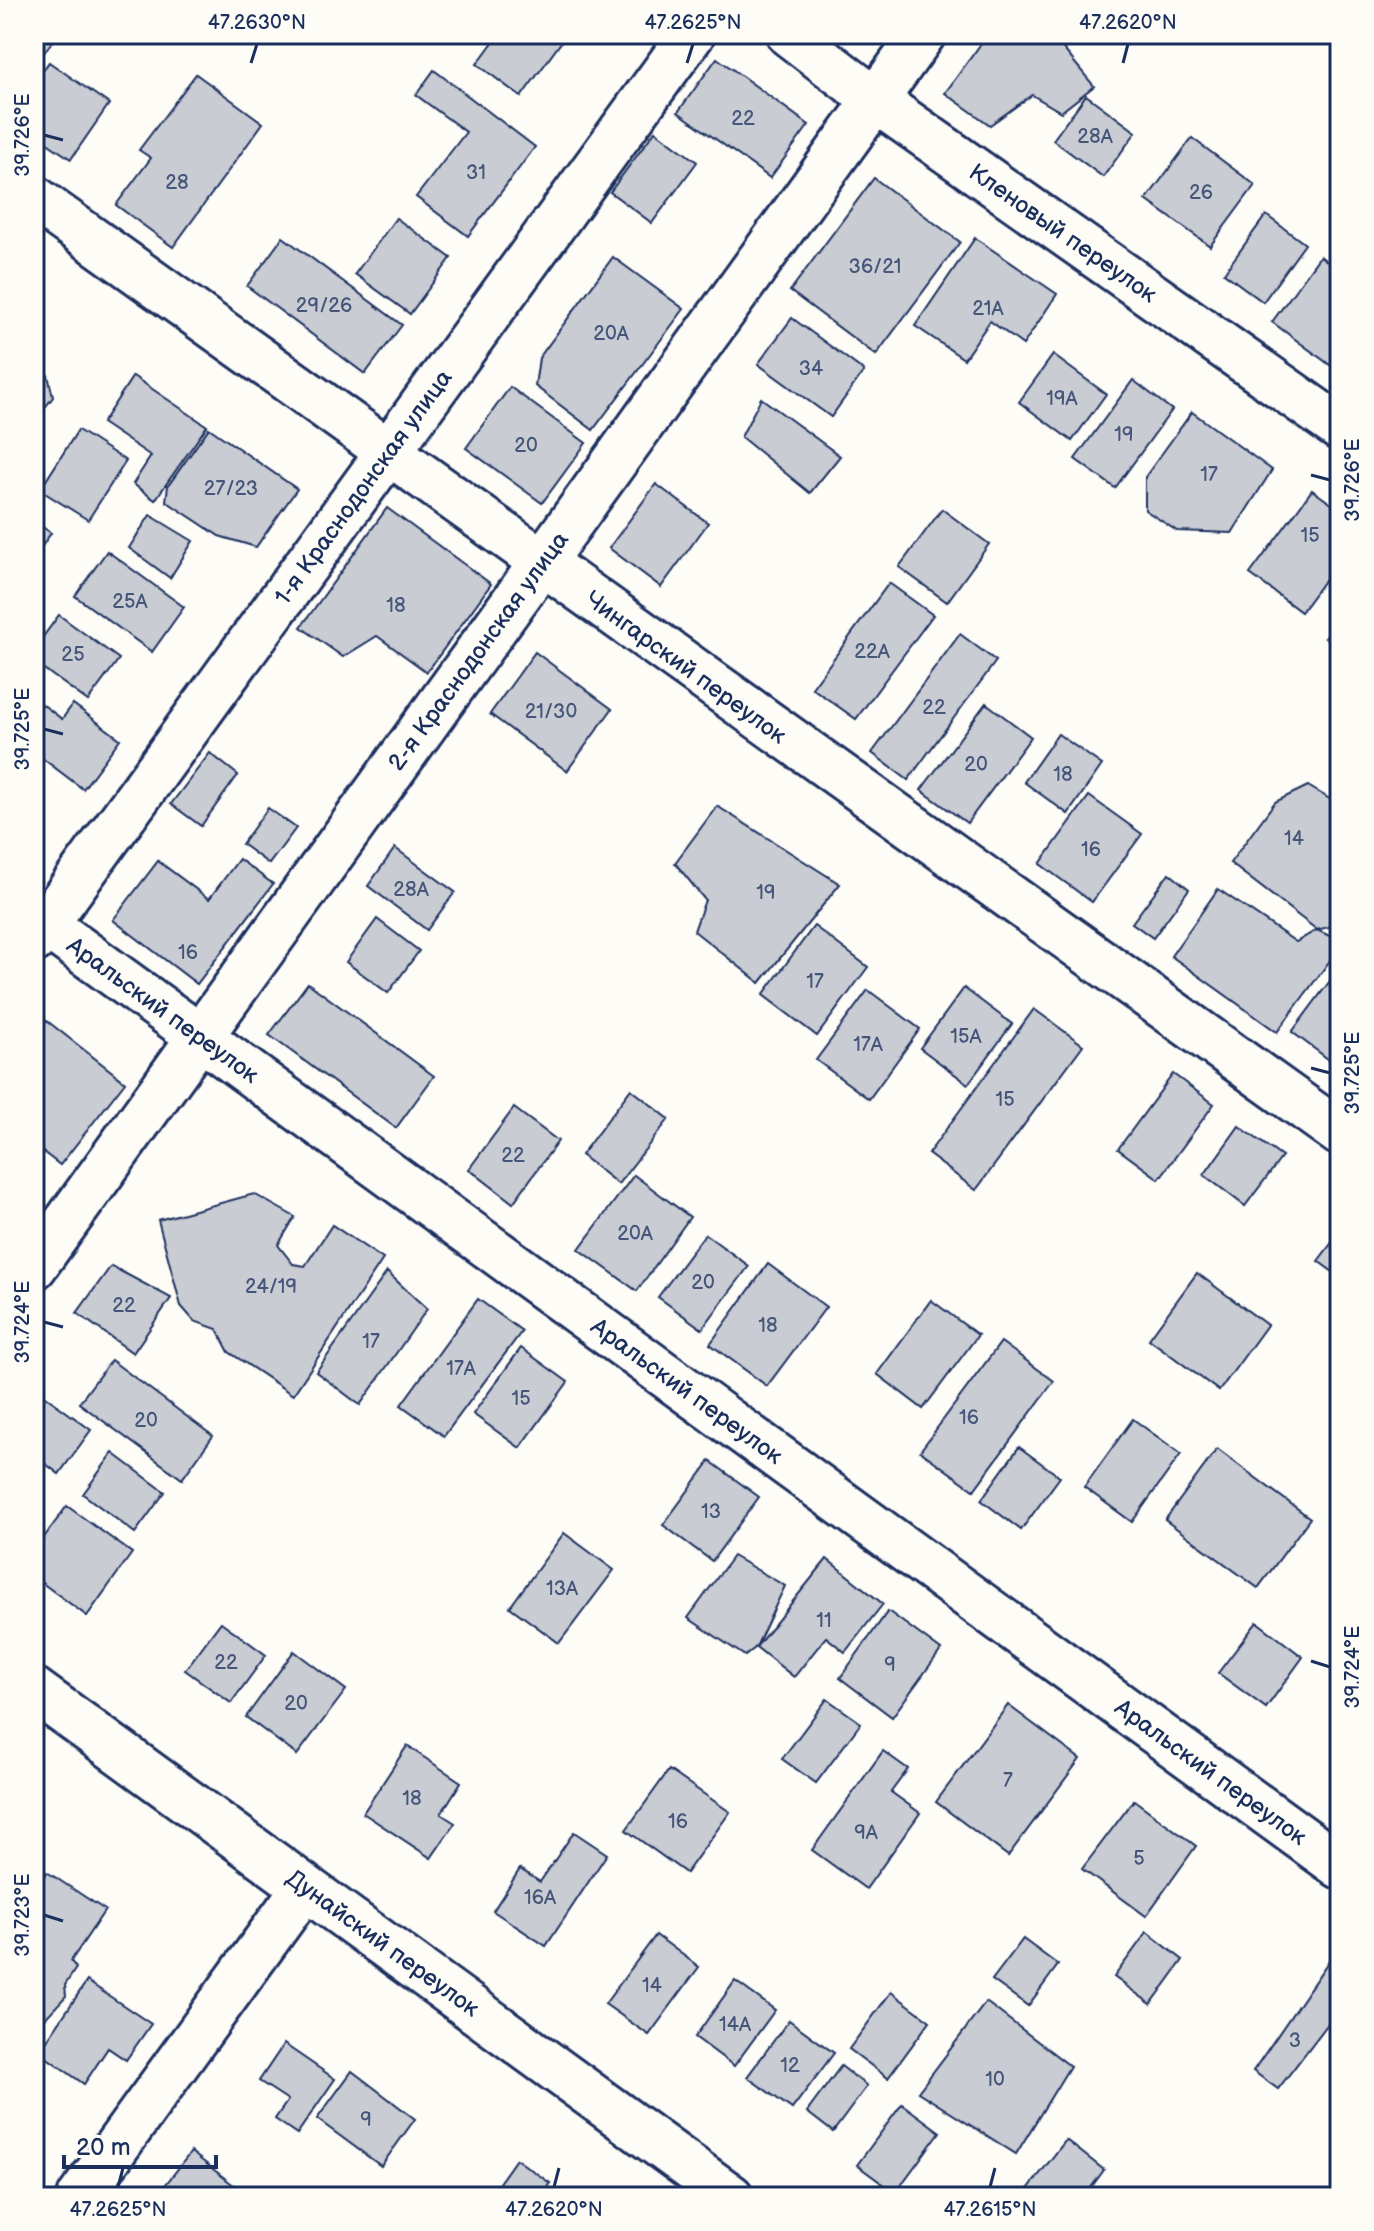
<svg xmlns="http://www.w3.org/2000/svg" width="1374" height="2231" font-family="'Balsamiq Sans',sans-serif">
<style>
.building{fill:#c9ccd3;stroke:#1b2f5e;stroke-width:2}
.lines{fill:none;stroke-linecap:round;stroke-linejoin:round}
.street-casing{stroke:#1b2f5e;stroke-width:50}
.street{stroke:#fdfcf7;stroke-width:44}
.ticks{fill:none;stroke:#1b2f5e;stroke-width:3}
.labels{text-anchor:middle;stroke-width:8;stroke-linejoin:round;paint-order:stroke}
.number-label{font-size:20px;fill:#46567b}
.street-label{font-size:24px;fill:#1b2f5e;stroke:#fdfcf7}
.neatline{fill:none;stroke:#1b2f5e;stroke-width:3}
.ticks-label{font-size:20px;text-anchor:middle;fill:#1b2f5e}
</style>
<rect width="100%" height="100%" fill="#fdfcf7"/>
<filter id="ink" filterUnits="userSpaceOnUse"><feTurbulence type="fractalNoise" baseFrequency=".0125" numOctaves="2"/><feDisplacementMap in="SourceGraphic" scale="16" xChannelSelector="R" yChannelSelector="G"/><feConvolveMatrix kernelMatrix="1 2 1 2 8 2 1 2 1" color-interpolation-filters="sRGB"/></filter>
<g filter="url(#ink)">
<!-- building -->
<g class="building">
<polygon points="34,34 48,34 54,39 34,66"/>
<polygon points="499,34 567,34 521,97 477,64"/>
<polygon points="988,34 1059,34 1056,40 1094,86 1061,112 1032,95 990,125 945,93"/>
<polygon points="717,58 809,125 770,178 678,112"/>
<polygon points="49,62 109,104 71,159 34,134 34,83"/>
<polygon points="434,70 535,147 468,236 416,197 466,132 416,95"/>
<polygon points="196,74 263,123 173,247 116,205 151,158 139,150"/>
<polygon points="1086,95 1136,132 1103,177 1053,140"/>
<polygon points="655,131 697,162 652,223 610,192"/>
<polygon points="1192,138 1255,185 1210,246 1146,200"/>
<polygon points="874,178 960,242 876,355 790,291"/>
<polygon points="1266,215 1305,244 1263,302 1224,273"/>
<polygon points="396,218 451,258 410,314 355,274"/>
<polygon points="283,237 402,325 365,374 247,286"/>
<polygon points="975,238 1057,294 1023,345 990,321 964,359 915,326"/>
<polygon points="1320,256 1340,271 1340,351 1330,365 1272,322"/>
<polygon points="613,257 684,309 593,430 535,386 539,358"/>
<polygon points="792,318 864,371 831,417 758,364"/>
<polygon points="1053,355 1106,394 1072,441 1019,402"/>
<polygon points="34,364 48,375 53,397 34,422"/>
<polygon points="133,376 207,426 155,500 133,484 151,456 102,423"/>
<polygon points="1133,380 1172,410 1115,488 1075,459"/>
<polygon points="510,387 586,443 542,503 466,448"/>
<polygon points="761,398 840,456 810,493 741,437"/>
<polygon points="1192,412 1272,470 1232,533 1177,531 1145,510 1145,477"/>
<polygon points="209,428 297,489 256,547 219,536 166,501 168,486"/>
<polygon points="78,430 126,461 88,520 40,490"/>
<polygon points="656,484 708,523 661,587 609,548"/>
<polygon points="1312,490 1340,510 1340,559 1301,612 1250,574"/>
<polygon points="387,508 491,584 427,672 377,636 343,657 301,627"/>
<polygon points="942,509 989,544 947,602 899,567"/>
<polygon points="150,515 193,541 170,578 129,548"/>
<polygon points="34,521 51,533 34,558"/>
<polygon points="107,551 184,607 152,652 75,596"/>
<polygon points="889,583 933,615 856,719 812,688"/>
<polygon points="59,615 119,659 88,701 34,662 34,649"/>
<polygon points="1340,617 1340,647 1325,638"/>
<polygon points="960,634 996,661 908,780 872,753"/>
<polygon points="535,652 612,709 567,771 490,714"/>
<polygon points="34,698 62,719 73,704 120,739 83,789 34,752"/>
<polygon points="986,703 1031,737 967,823 921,790"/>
<polygon points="1058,734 1102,765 1068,814 1024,782"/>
<polygon points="210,753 238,775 201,826 171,804"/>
<polygon points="1308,786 1333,801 1340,813 1340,924 1317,930 1230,863 1275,802"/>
<polygon points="1089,796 1142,834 1092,902 1040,864"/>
<polygon points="717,806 840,884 760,983 694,931 705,900 675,863"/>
<polygon points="268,808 296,828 269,864 242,844"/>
<polygon points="395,848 455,892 427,930 368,886"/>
<polygon points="239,859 273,884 197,984 113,920 158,861 209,899"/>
<polygon points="1169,873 1189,889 1153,938 1132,923"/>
<polygon points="1218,889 1296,942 1317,930 1340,941 1340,947 1277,1032 1171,956"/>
<polygon points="377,919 419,951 388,993 346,962"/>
<polygon points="814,926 868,967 817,1036 763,995"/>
<polygon points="1330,981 1340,989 1340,1068 1292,1032"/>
<polygon points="308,983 434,1076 396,1128 269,1035"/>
<polygon points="964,988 1012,1024 968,1084 920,1048"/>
<polygon points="868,990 920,1029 869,1099 816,1060"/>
<polygon points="1034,1009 1083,1045 976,1190 928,1154"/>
<polygon points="37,1013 125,1082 60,1165 34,1145 34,1017"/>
<polygon points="1173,1074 1214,1104 1159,1179 1118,1149"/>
<polygon points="631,1089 669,1119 618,1184 581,1155"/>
<polygon points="514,1108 558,1141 513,1203 469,1169"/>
<polygon points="1239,1126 1282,1157 1245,1206 1204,1175"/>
<polygon points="634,1175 690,1217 637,1291 579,1249"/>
<polygon points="254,1194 295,1217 278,1245 293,1264 305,1266 332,1225 383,1259 293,1395 229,1352 217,1329 194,1321 181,1306 158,1220"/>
<polygon points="1340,1232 1340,1277 1318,1261"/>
<polygon points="705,1234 749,1266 702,1329 658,1297"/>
<polygon points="768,1264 826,1307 767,1386 710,1344"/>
<polygon points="111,1266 171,1298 133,1353 77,1313"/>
<polygon points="387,1272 427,1309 360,1405 316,1372"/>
<polygon points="1197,1273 1267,1325 1219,1391 1149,1339"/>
<polygon points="478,1299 522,1331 444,1436 401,1405"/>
<polygon points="931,1300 978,1335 923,1409 877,1374"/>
<polygon points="1001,1342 1054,1381 974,1490 920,1451"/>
<polygon points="521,1348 568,1382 520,1448 473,1414"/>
<polygon points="111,1360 213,1436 182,1479 79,1403"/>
<polygon points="34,1388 91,1430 59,1474 34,1455"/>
<polygon points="1133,1419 1181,1454 1132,1522 1084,1487"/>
<polygon points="1019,1447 1060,1477 1021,1530 981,1500"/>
<polygon points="1217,1449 1310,1518 1258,1588 1165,1520"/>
<polygon points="113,1453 165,1492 135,1533 83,1494"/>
<polygon points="710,1461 759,1497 712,1561 663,1525"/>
<polygon points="67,1506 132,1553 87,1616 34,1577 34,1551"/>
<polygon points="564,1533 614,1570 559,1643 510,1607"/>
<polygon points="733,1556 785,1586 756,1647 745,1656 688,1618"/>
<polygon points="827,1559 883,1604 845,1652 826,1637 794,1677 756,1647"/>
<polygon points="888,1611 941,1650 892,1717 840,1678"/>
<polygon points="221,1622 266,1655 231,1703 185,1670"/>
<polygon points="1257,1622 1303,1657 1266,1708 1218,1673"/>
<polygon points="294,1651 346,1690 297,1755 246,1717"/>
<polygon points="827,1699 861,1723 816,1783 782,1759"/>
<polygon points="1008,1705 1080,1759 1008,1856 936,1802"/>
<polygon points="407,1746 461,1782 441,1814 455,1823 431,1858 363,1813"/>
<polygon points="883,1751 908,1769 891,1792 920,1813 866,1889 812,1850"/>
<polygon points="669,1770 730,1812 686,1873 626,1830"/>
<polygon points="1134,1800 1196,1846 1146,1916 1082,1869"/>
<polygon points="574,1832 607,1854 546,1946 493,1911 520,1869 540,1882"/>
<polygon points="47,1872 105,1910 71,1961 76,1968 65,1985 66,1996 38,2026 34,2023 34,1891"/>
<polygon points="1147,1932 1183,1960 1151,2004 1114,1977"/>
<polygon points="656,1935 699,1967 649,2035 605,2004"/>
<polygon points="1023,1939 1058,1965 1028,2006 992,1980"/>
<polygon points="1339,1946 1340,2008 1278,2089 1253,2071"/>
<polygon points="87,1981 151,2024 126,2060 108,2048 84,2084 39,2052"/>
<polygon points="735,1981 775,2010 734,2066 695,2037"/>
<polygon points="891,1992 930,2021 888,2078 849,2049"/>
<polygon points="986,2002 1070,2066 1016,2154 918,2092"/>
<polygon points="789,2020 834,2053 792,2109 747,2077"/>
<polygon points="284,2044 335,2079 297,2134 275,2119 288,2100 259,2081"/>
<polygon points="841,2066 867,2086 833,2132 807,2112"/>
<polygon points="352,2071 415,2119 381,2166 317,2119"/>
<polygon points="902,2104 940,2132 895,2193 857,2165"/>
<polygon points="1066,2140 1104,2170 1084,2197 1022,2197"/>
<polygon points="191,2152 249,2197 156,2197"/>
<polygon points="516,2159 550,2183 540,2197 489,2197"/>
</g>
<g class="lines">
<defs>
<g id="street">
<polyline points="789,34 875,100 1340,428"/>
<polyline points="34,198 1340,1133"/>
<polyline points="34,916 1340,1866"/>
<polyline points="34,940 692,34"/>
<polyline points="34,1267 923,34"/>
<polyline points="34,1690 731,2197"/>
<polyline points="80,2197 305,1887"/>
</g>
</defs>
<!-- street casing -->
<use href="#street" class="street-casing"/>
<!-- street -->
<use href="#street" class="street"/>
</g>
</g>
<!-- ticks -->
<path class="ticks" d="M251 63 257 44M687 63 693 44M1123 63 1128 44M44 135 63 140M1311 475 1330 480M44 729 63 734M1311 1068 1330 1073M44 1322 63 1327M1311 1661 1330 1667M44 1915 63 1921M118 2187 123 2168M554 2187 559 2168M990 2187 995 2168"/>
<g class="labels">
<!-- number labels -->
<g class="number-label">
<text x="743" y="125">22</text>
<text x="1095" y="143">28А</text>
<text x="476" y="179">31</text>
<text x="177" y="189">28</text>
<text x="1201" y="199">26</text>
<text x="875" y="273">36/21</text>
<text x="324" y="312">29/26</text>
<text x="988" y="315">21А</text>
<text x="611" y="340">20А</text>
<text x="811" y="375">34</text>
<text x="1062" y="405">19А</text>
<text x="1124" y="441">19</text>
<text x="526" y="452">20</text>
<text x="1209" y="481">17</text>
<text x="231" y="495">27/23</text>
<text x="1310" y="542">15</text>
<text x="130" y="608">25А</text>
<text x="396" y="612">18</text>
<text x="872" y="658">22А</text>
<text x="73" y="661">25</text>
<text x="934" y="714">22</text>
<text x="551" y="718">21/30</text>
<text x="976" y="771">20</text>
<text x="1063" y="781">18</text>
<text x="1294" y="845">14</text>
<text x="1091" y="856">16</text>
<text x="411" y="896">28А</text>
<text x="766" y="899">19</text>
<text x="188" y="959">16</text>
<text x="815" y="988">17</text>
<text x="966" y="1043">15А</text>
<text x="868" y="1051">17А</text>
<text x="1005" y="1106">15</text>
<text x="513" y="1162">22</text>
<text x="635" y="1240">20А</text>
<text x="703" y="1289">20</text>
<text x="271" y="1293">24/19</text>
<text x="124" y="1312">22</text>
<text x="768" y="1332">18</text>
<text x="371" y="1348">17</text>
<text x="461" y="1375">17А</text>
<text x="521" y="1405">15</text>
<text x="969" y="1424">16</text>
<text x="146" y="1427">20</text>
<text x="711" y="1518">13</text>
<text x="562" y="1595">13А</text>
<text x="824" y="1627">11</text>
<text x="226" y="1669">22</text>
<text x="890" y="1671">9</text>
<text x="296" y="1710">20</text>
<text x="1008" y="1787">7</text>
<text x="412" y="1805">18</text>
<text x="678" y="1828">16</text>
<text x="866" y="1839">9А</text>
<text x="1139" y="1865">5</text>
<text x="540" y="1904">16А</text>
<text x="652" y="1992">14</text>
<text x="735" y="2031">14А</text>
<text x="1295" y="2047">3</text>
<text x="790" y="2072">12</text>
<text x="995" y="2086">10</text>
<text x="366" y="2126">9</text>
</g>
<!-- street labels -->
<g class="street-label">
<text transform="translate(1063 233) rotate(35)" y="8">Кленовый переулок</text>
<text transform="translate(363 487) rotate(-54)" y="8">1-я Краснодонская улица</text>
<text transform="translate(478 651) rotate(-54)" y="8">2-я Краснодонская улица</text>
<text transform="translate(686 667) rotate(36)" y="8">Чингарский переулок</text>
<text transform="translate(163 1010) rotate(36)" y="8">Аральский переулок</text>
<text transform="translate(687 1391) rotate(36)" y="8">Аральский переулок</text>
<text transform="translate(1211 1772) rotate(36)" y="8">Аральский переулок</text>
<text transform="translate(383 1943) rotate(36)" y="8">Дунайский переулок</text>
</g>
</g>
<!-- margin -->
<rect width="1374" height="2231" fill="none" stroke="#fdfcf7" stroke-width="88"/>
<!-- scale -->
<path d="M64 2155v12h152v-12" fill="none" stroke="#1b2f5e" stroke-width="4"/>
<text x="76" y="2155" font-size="24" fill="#1b2f5e" stroke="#fdfcf7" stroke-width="6" paint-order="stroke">20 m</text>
<rect x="44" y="44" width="1286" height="2143" class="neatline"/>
<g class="ticks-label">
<text x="257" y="29">47.2630°N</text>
<text x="693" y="29">47.2625°N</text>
<text x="1128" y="29">47.2620°N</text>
<text transform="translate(22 135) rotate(-90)" y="7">39.726°E</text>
<text transform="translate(1352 480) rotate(-90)" y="7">39.726°E</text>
<text transform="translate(22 729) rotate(-90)" y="7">39.725°E</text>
<text transform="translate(1352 1073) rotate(-90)" y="7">39.725°E</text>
<text transform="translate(22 1322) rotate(-90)" y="7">39.724°E</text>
<text transform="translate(1352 1667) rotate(-90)" y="7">39.724°E</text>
<text transform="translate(22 1915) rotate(-90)" y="7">39.723°E</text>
<text x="118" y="2216">47.2625°N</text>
<text x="554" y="2216">47.2620°N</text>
<text x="990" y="2216">47.2615°N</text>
</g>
</svg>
